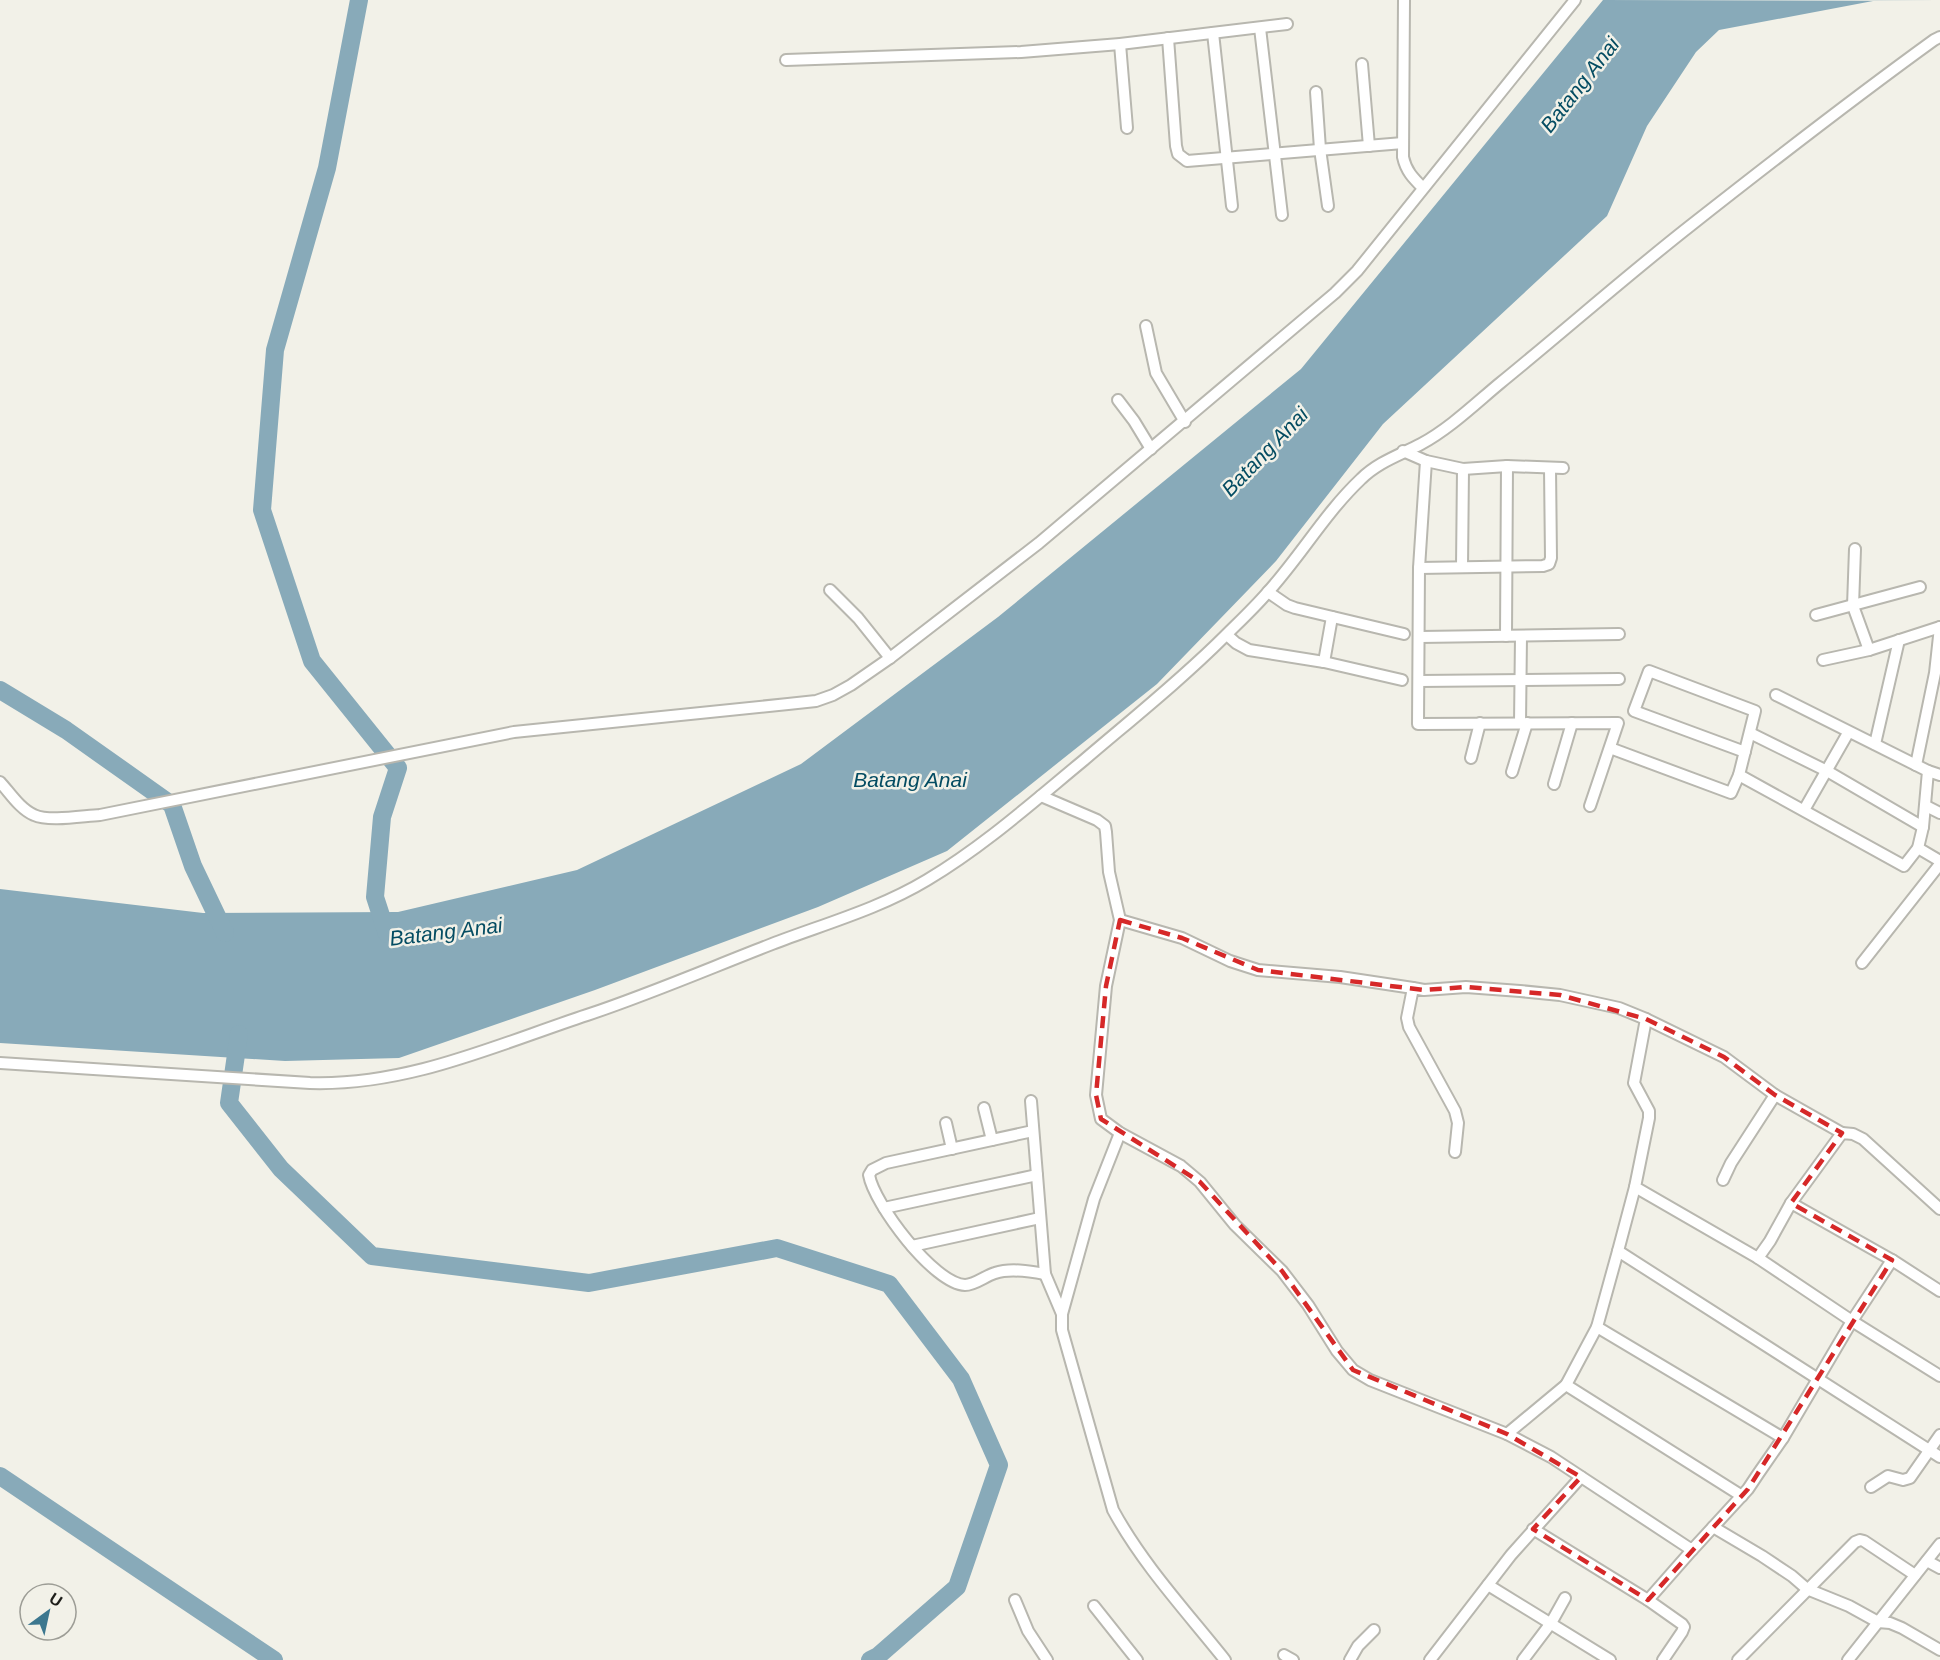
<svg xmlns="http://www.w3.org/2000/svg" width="1940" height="1660" font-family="Arial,sans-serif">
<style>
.water{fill:#88aab9}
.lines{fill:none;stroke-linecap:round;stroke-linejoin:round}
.river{stroke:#88aab9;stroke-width:18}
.minor-casing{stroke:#b8b7af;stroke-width:14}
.minor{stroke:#fff;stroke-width:10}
.marked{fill:none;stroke:#d62828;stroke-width:4.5;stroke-dasharray:12 8;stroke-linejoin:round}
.labels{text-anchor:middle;stroke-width:5;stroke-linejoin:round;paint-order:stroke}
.water-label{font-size:21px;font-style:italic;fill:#044c62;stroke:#f2f1e8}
</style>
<rect width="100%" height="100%" fill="#f2f1e8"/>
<!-- water -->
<polygon class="water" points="1603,0 1940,1 1873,1 1719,30 1696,52 1647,126 1607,216 1383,424 1276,561 1157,684 947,851 818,907 595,990 399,1058 285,1061 0,1043 0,889 203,913 398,912 577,870 801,764 998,617 1301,369"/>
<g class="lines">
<!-- river -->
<g class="river">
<polyline points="359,0 327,168 275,350 262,510 312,661 398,768 382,817 375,897 387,934"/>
<polyline points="0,690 66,730 172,805 193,866 225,933"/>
<polyline points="239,1034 229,1103 281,1169 372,1256 589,1283 777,1248 889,1284 961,1379 999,1465 957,1587 878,1656 870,1660"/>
<polyline points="0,1476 274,1660"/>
</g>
<defs>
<g id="minor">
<path d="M1404 0 1403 157C1406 171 1413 178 1423 188"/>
<polyline points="1260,28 1282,215"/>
<polyline points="1213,33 1232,206"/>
<polyline points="1168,38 1176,146 1178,154 1187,161 1403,143"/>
<polyline points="1120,44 1127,128"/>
<polyline points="786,60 1021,52 1120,44 1287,24"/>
<polyline points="1362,64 1369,146"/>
<polyline points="1316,92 1320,149 1328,206"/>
<polyline points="1146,326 1156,373 1185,422"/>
<polyline points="1118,400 1134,421 1151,449"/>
<polyline points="1403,451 1426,461 1463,469 1507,466 1563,468"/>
<polyline points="1426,461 1419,568 1418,724 1618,723 1590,806"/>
<polyline points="1855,549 1853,606 1869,650"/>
<polyline points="1462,567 1463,469"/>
<polyline points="1419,568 1543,566 1549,564 1551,558 1550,468"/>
<polyline points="830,590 858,618 890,658"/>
<polyline points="1268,592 1287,605 1295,608 1404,634"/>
<polyline points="1816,615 1920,587"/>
<polyline points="1227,635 1236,643 1249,650 1324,662 1332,617"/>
<polyline points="1506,636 1507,466"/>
<polyline points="1420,637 1619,634"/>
<polyline points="1823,660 1869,650 1940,627"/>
<polyline points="1324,662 1402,680"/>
<polyline points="1419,681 1619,679"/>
<polyline points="1776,695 1916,765"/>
<polyline points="1520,723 1521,636"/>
<polyline points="1750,733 1827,771 1923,827"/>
<polyline points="1875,744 1899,640"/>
<polyline points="1610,748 1731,793 1739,775"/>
<polyline points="1745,752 1634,711 1649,671 1755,711 1739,775 1904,866 1918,848 1923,827 1928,771 1916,765 1935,673 1940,627"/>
<polyline points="1471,758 1480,723"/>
<polyline points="1928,771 1940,775"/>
<polyline points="1512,772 1527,723"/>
<path d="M0 782C10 793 20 809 34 815 49 822 82 816 100 815L514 732 788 704 816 701 833 695 851 685 890 658 1039 543 1335 293 1357 271 1575 0"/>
<polyline points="1554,784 1572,723"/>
<polyline points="1041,796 1097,820 1105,826 1106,832 1109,872 1120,920 1106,986 1096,1095 1101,1119 1120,1133 1181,1166 1200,1182 1235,1225 1282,1271 1308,1305 1337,1351 1353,1370 1370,1380 1507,1434 1551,1457 1692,1550 1748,1489 1758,1474 1783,1438 1852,1321 1892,1260"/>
<polyline points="1926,806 1940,813"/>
<polyline points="1804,810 1848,733"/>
<polyline points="1918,848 1940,861"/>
<polyline points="1120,920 1182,938 1230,961 1258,970 1340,977 1413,988"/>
<polyline points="1862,963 1940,864"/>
<polyline points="1646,1019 1634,1083 1649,1111 1649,1118 1635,1187 1758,1258 1770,1241 1791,1203 1842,1133 1853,1134 1863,1139 1940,1209"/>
<path d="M0 1063 310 1083C408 1086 496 1045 587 1015 650 994 710 968 772 944 824 924 879 909 927 880 984 846 1033 802 1084 760 1132 719 1181 680 1225 636 1239 622 1254 608 1267 593 1300 557 1325 513 1361 479 1378 462 1400 455 1421 444 1449 429 1475 404 1499 384 1563 332 1625 277 1690 226 1770 163 1851 100 1934 40L1940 37"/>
<polyline points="1031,1101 1045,1274 1062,1314"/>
<polyline points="984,1108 992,1140"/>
<polyline points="946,1123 952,1149"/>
<path d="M1033 1131 886 1163 872 1170 869 1175C874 1204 934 1284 965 1285 975 1285 985 1276 995 1273 1010 1268 1029 1271 1045 1274"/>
<path d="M1120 1133 1094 1199 1062 1314V1330L1113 1510C1143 1565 1186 1611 1225 1660"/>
<polyline points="1455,1152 1458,1123 1455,1111 1409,1027 1407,1018 1413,988 1424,990 1466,987 1520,991 1560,995 1619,1008 1646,1019 1724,1057 1775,1095 1842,1133"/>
<polyline points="1723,1180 1731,1163 1775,1095"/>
<polyline points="1635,1187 1618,1251 1940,1457"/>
<polyline points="1791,1203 1892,1260 1940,1291"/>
<polyline points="884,1208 1037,1175"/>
<polyline points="912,1246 1040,1218"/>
<polyline points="1618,1251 1597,1327 1566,1385 1742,1496"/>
<polyline points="1758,1258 1852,1321 1940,1376"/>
<polyline points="1597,1327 1783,1438"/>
<polyline points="1507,1434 1566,1385"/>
<polyline points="1871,1487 1888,1476 1903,1480 1910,1478 1940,1435"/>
<polyline points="1713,1527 1762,1556 1792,1576 1807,1589 1849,1606 1878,1622 1890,1623 1902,1628 1940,1650"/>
<polyline points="1533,1529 1648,1600 1682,1624 1684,1627 1682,1632 1663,1660"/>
<polyline points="1927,1561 1940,1568"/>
<polyline points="1488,1585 1610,1660"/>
<polyline points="1015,1600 1028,1631 1047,1660"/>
<polyline points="1648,1600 1692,1550"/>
<polyline points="1094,1606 1137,1660"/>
<polyline points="1284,1655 1293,1660"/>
<polyline points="1350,1660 1358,1646 1374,1630"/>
<polyline points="1430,1660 1511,1555 1581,1477"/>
<polyline points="1523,1660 1551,1623 1565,1598"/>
<polyline points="1738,1660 1855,1542 1860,1540 1864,1541 1915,1575"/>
<polyline points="1848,1660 1940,1544"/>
</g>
</defs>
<!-- minor casing -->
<use href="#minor" class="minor-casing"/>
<!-- minor -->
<use href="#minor" class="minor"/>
</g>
<!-- marked area -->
<path class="marked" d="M1120 920 1182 938 1258 970 1424 990 1466 987 1560 995 1646 1019 1724 1057 1775 1095 1842 1133 1791 1203 1892 1260 1748 1489 1648 1600 1533 1529 1581 1477 1507 1434 1353 1370 1282 1271 1200 1182 1101 1119 1096 1095 1106 986Z"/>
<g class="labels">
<!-- water labels -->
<g class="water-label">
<text transform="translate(1580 85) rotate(-52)" y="7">Batang Anai</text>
<text transform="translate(1265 452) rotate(-46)" y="7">Batang Anai</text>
<text x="910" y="787">Batang Anai</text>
<text transform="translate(446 932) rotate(-7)" y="7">Batang Anai</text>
</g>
</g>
<!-- north arrow -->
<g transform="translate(48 1612) rotate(33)"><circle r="28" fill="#f2f1e8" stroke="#9d9d96" stroke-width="1.5"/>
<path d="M0-4.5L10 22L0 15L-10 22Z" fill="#3c778f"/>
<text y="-9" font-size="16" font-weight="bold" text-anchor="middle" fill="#1e1e1a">U</text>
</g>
</svg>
